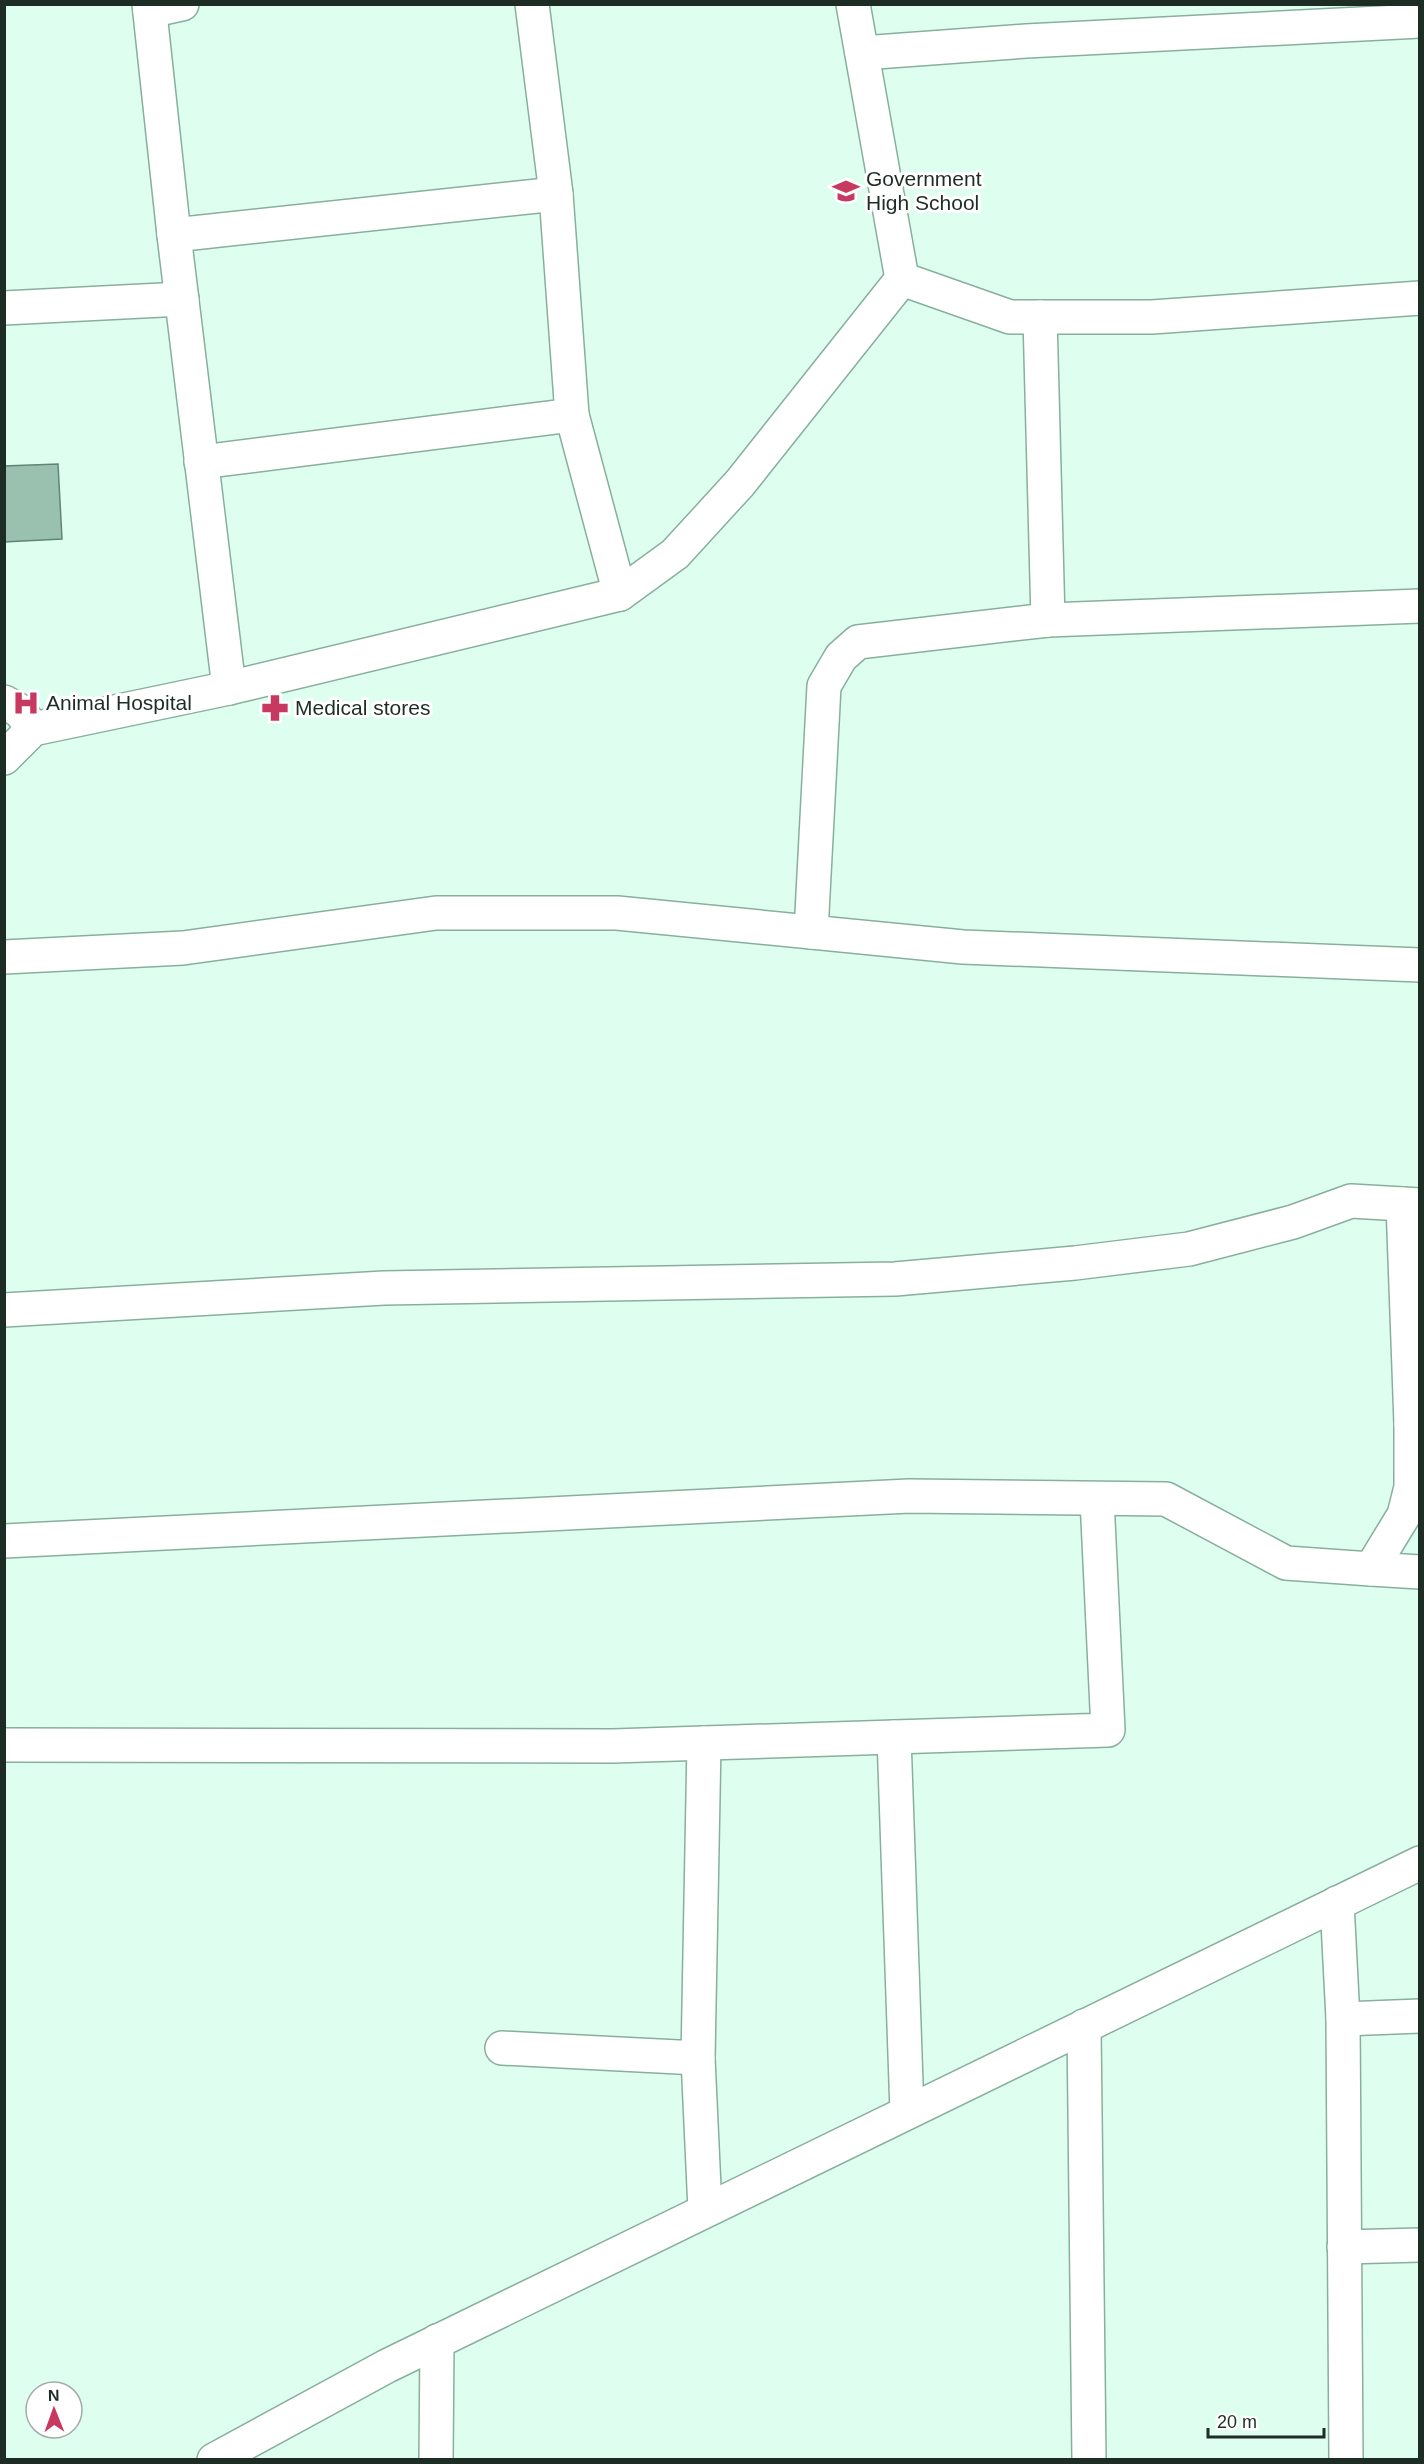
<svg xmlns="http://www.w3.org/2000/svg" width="1424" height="2464" font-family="Helvetica,sans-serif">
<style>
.building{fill:#9ac1b0;stroke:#608576;stroke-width:1.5}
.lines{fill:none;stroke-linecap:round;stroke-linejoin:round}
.minor-casing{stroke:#88af9e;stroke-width:36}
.tertiary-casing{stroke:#88af9e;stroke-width:36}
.minor{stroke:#fff;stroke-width:33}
.tertiary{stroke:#fff;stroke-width:33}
.labels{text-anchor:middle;stroke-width:6;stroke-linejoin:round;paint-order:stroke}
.poi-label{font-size:21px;fill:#1d2d26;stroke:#fff;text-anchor:start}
</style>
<rect width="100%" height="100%" fill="#defff0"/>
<!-- building -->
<polygon class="building" points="58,464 62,539 4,542 4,466"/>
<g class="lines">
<defs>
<g id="minor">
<polyline points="149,4 174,235 229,688"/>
<polyline points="532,4 556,194 572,415 620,594"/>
<polyline points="150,11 182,4"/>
<polyline points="862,53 1026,41 1420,21"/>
<polyline points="174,235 556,194"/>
<polyline points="4,308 182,299"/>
<polyline points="1040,317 1048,620"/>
<polyline points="201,462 572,415"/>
<polyline points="4,702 20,711 33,729"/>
<polyline points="811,932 824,686 841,657 858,642 1048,620 1420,606"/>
<polyline points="4,957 183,948 436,913 617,913 963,947 1420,965"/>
<polyline points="1403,1204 1411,1424"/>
<polyline points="4,1310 384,1288 895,1279 1075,1263 1189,1249 1293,1222 1351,1201 1420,1205"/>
<polyline points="4,1541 909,1496 1166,1499 1286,1563 1371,1569 1404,1515 1411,1487 1411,1424 1420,1424"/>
<polyline points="1371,1569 1420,1572"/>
<polyline points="894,1737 907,2112"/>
<polyline points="704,1743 698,2058 705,2210"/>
<polyline points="4,1745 613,1746 1108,1730 1097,1499"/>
<polyline points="1337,1903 1343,2019 1346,2460"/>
<polyline points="1343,2019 1420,2016"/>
<polyline points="1084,2026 1089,2460"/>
<polyline points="502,2048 698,2058"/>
<polyline points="1344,2247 1420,2245"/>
<polyline points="214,2460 387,2366 1420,1863"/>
<polyline points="436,2460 437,2341"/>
</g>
<g id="tertiary">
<polyline points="902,279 1010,317 1152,317 1420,298"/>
<polyline points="4,758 33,729 229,688 620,594 675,554 740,483 902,279 853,4"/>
</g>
</defs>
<!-- minor casing -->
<use href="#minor" class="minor-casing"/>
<!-- tertiary casing -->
<use href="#tertiary" class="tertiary-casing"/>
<!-- minor -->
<use href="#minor" class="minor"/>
<!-- tertiary -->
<use href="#tertiary" class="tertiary"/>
</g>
<!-- icons -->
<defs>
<symbol id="school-bare" viewBox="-9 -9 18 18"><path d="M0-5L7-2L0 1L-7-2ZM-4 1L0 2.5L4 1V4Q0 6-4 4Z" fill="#c83962" stroke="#fff" stroke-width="2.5" paint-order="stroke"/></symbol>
<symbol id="hospital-bare" viewBox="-9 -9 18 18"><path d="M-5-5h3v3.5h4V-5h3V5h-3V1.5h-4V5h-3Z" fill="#c83962" stroke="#fff" stroke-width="2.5" paint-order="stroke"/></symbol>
<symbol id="pharmacy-bare" viewBox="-9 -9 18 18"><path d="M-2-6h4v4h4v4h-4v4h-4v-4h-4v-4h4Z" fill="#c83962" stroke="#fff" stroke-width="2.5" paint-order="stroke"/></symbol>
</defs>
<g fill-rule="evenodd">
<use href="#school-bare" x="827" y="172" width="38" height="38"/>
<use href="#hospital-bare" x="7" y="684" width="38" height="38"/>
<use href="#pharmacy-bare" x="256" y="689" width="38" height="38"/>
</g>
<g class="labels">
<!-- poi labels -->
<g class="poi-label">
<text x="866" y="186">Government<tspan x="866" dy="24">High School</tspan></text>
<text x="46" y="710">Animal Hospital</text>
<text x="295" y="715">Medical stores</text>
</g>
</g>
<!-- border -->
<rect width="1424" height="2464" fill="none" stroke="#1d2d26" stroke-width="12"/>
<!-- north arrow -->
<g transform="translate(54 2410) rotate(359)"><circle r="28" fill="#ffffff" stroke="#a5aba8" stroke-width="1.5"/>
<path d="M0-4.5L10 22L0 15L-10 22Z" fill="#c83962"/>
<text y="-9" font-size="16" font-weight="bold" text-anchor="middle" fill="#1d2d26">N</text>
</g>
<!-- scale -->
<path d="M1208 2428v9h116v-9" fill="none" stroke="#1d2d26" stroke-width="3"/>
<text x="1217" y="2428" font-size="18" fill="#1d2d26" stroke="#ffffff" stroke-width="4.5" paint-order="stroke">20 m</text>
</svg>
